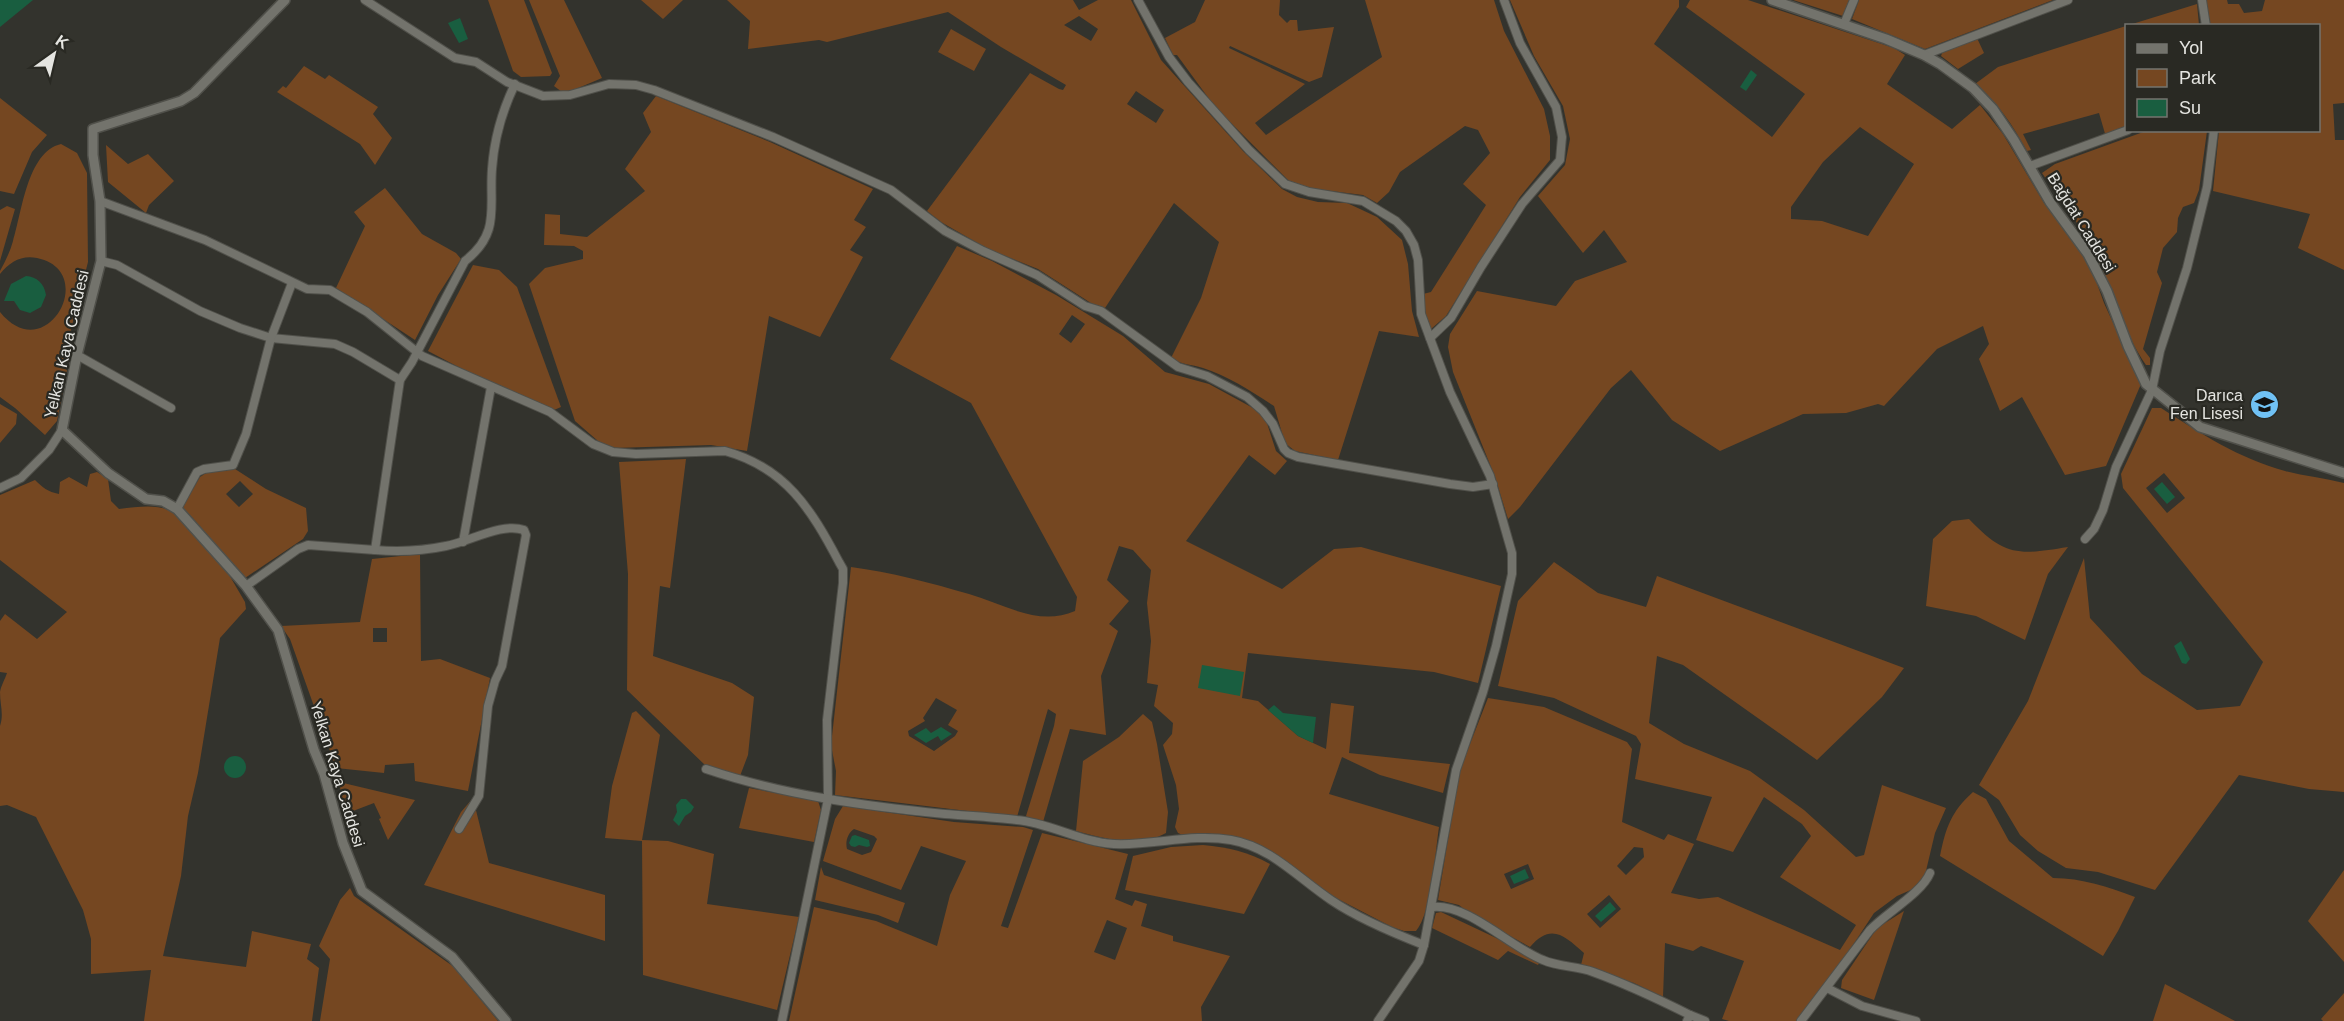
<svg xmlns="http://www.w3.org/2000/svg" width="2344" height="1021" font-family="Helvetica,sans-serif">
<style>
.green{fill:#754721;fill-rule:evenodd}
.water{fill:#195e40}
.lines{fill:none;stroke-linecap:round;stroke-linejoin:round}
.minor-casing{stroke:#50504a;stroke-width:10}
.tertiary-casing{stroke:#50504a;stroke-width:12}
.minor{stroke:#73736c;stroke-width:8}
.tertiary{stroke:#73736c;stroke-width:9}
.labels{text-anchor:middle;stroke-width:4.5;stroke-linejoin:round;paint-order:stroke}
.street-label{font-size:16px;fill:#e5e5e1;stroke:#292923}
.poi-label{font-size:16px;fill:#e5e5e1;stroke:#292923;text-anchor:end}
</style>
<rect width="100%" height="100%" fill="#33332d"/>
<!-- green -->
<g class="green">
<polygon points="488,0 524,0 552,73 550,76 521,77 513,71"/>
<polygon points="529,0 564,0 602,78 571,91 562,92 554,86 560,76"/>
<polygon points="641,0 683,0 663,19"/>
<path d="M727 0H1073L1079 10 1098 0H1131L1161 60 1243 151 1282 189 1297 197 1318 202 1347 203 1360 209 1377 217 1402 240 1408 264 1412 311 1419 337 1379 331 1338 460 1295 451 1285 443 1274 406C1251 391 1228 376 1203 368 1191 364 1182 365 1171 358L1201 298 1219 242 1174 203 1105 308 1094 305 1038 269 988 249 941 222 927 211 1030 73 1059 89 1063 90 1066 85 1001 47 948 12 827 42 819 40 748 49 750 21ZM1079 16 1098 29 1091 41 1064 25ZM1136 91 1164 110 1156 123 1127 104Z"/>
<polygon points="1205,0 1280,0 1279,15 1287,23 1290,20 1297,20 1298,31 1334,27 1322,77 1309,82 1230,46 1229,48 1305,84 1255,123 1266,135 1382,57 1365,0 1494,0 1504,31 1544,109 1550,136 1550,160 1520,197 1446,316 1431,329 1425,313 1423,294 1431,292 1486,205 1463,184 1490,153 1478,130 1465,126 1400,172 1389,192 1377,203 1363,195 1307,188 1289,181 1215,107 1177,55 1173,55 1165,38 1195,22"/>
<path d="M1510 0H1679V7L1654 44 1772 137 1805 94 1686 7 1690 0H1748L1894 48 1905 55 1887 84 1952 129 1980 105 2003 134 2044 203 2077 244 2091 267 2104 303 2141 384 2106 466 2065 475 2022 397 2000 411 1979 359 1989 344 1983 326 1937 349 1884 406 1878 404 1846 413 1803 414 1720 451 1672 420 1631 370 1611 388 1520 507 1508 519 1495 477 1453 372 1448 347 1450 334 1477 291 1556 306 1575 281 1627 262 1604 230 1583 253 1538 196 1565 165 1570 139 1563 106 1534 56ZM1860 127 1914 164 1868 236 1822 221 1791 219V207L1823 162Z"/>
<polygon points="1793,0 1850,0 1843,16"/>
<polygon points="1859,0 2053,0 1925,49 1852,19"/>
<polygon points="2206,0 2227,0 2228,4 2239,4 2244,13 2262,11 2265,0 2344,0 2344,103 2333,104 2335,140 2344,140 2344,270 2298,248 2310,214 2213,191 2219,131 2318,130 2318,26 2210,25"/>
<polygon points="2197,4 2199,25 2129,25"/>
<path d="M2126 26V128L2106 137 2099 113 2023 134 2031 150 2027 151C2013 126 1998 102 1975 84L1998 67Z"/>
<polygon points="951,29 986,49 974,71 938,52"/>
<polygon points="1977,38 1984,53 1958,69 1941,56 1943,51"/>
<polygon points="304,66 325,79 329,75 378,107 373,114 392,138 375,165 360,144 277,92 283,86 286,88"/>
<polygon points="656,96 770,142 873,189 854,220 866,227 850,250 863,257 820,337 769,316 747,451 711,445 614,448 598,441 575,421 529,284 545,268 583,259 583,251 574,246 544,245 545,214 560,215 560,234 587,237 645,191 625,169 651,132 643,113"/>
<polygon points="0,98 47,135 32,152 14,194 0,191"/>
<path d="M2146 131H2207L2199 190 2194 203 2183 207 2178 218 2177 232 2163 248 2157 272 2162 283 2143 349 2150 358V365H2146C2123 332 2111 285 2091 247 2078 221 2058 197 2042 173L2055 164Z"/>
<path d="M61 144 77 153 87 173 88 262 62 365 67 370 57 421 45 435 15 408 0 397V312C46 369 100 271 37 258 21 255 10 262 0 274V271C5 262 10 252 13 241 22 213 27 152 61 144Z"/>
<polygon points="106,145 128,164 148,154 174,181 149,205 146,213 108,182"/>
<polygon points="385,188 422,234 456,253 461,259 438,295 415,340 336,288 365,226 354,212"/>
<polygon points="7,206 15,209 0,261 0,210"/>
<path d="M957 246 992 261 1056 295 1123 336 1165 372 1209 384 1253 408 1265 417 1276 451 1287 461 1275 475 1249 455 1186 541 1282 589 1334 549 1361 547 1501 586 1478 683 1434 672 1248 653 1242 698 1258 701 1298 736 1326 749 1331 703 1354 706 1349 753 1450 764 1443 793 1380 775 1342 757 1329 794 1439 827C1435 853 1432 912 1416 931H1404L1392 927 1336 898 1276 856 1236 838 1205 833 1185 836 1178 833 1175 827 1179 809 1176 785 1163 745 1172 734 1173 723 1154 706 1158 685 1147 683 1151 641 1147 603 1151 570 1133 550 1119 546 1107 580 1129 601 1109 624 1118 631 1101 676 1106 735 1070 729 1043 822 1028 819 1026 816 1054 726 1056 714 1048 709 1017 817 835 795 836 771 831 745 851 567C890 572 931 583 969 594 1004 604 1038 627 1075 611L1077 597 971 403 890 359ZM1072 315 1085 324 1071 343 1059 334ZM936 698 957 710 948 725 958 731 955 736 934 751 909 736 908 731 925 721 923 718Z"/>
<polygon points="473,265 499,270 517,287 561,407 554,410 468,372 428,351"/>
<polygon points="0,404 17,414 16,424 0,443"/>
<path d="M2152 408H2161C2200 433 2240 459 2285 471 2304 476 2324 478 2344 483V792L2309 789 2239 775 2155 890 2098 872 2066 868 2038 851 2020 835 1999 800 1979 785 2028 701 2084 558 2090 618 2142 674 2197 710 2240 706 2263 662 2123 488 2121 474ZM2164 473 2185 498 2167 513 2146 488Z"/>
<polygon points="686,459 670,588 660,586 653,656 732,683 754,697 748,755 740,776 705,765 627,690 628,574 619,462"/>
<path d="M235 469 266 489 306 508 308 531 303 539 245 578 190 515 182 508 200 477 206 473ZM240 481 253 494 239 507 226 494Z"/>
<path d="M97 472 108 479 111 501 119 509C141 507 158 503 177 514L228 573 245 602 246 609 220 638 198 773 188 816 181 876 163 956 246 967 252 931 311 944 307 959 319 968 312 1021H144L151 970 91 974V939L83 910 36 817 7 805 0 806V726C4 714 0 705 0 692 1 686 5 679 7 673L0 672V621L5 614 37 639 67 612 0 560V495L35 480C42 487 48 492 59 494L60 482 69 477 87 487 90 474Z"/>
<path d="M1969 519C2005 557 2019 555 2068 547L2048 574 2025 640 1976 616 1926 606 1933 539 1952 521Z"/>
<path d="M420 554 421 661 440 659 490 678 468 791 415 781 414 763 385 765 384 773 336 768 290 639 281 626 360 622 372 559ZM373 628H387V642H373Z"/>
<path d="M1554 562 1598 593 1646 607 1657 576 1904 668 1882 697 1817 760 1683 665 1657 656 1649 723 1684 744 1750 771 1804 810 1856 857 1864 855 1882 785 1946 808 1935 833 1925 875 1913 889 1897 896 1874 913 1847 954 1796 1021H1729L1722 1019 1744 961 1701 946 1693 951 1665 943 1663 997 1634 983 1581 965 1584 953C1565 936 1551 922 1530 947L1470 914 1459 905 1438 900 1459 772 1488 698 1544 707 1627 742 1632 749 1622 822 1664 840 1668 834 1694 844 1671 893 1699 899 1718 897 1840 950 1856 925 1780 877 1811 836 1802 824 1764 797 1733 852 1696 840 1712 797 1635 779 1641 744 1636 736 1554 698 1498 686 1518 601ZM1634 847 1643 848 1644 857 1626 875 1617 866ZM1528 864 1534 879 1511 889 1504 874ZM1609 895 1621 909 1600 928 1587 914Z"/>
<polygon points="636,711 660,735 642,840 668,841 714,854 707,904 799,917 777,1010 643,975 642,841 605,838 612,786 632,713"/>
<path d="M1143 714 1152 722 1157 744 1168 812 1166 833C1138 849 1104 838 1076 831L1083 761 1119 737Z"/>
<polygon points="339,782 415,800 388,840 379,819 381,818 374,803 353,811 359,827 348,832"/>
<polygon points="749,788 818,801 821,810 814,842 739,828"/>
<path d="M1973 792 1986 799 2009 841 2053 878C2082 878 2108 887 2135 897L2118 931 2103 956 1940 856C1946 827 1951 812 1973 792Z"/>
<polygon points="473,798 489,863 605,895 605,941 424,885 461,812"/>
<path d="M843 806 954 822 1023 827 1033 830 1001 926 1008 928 1042 833 1128 854 1115 899 1132 906 1135 900 1147 904 1141 926 1173 936V941L1230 956 1201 1007 1202 1021H789L814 907 876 921 937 946 950 895 966 861 921 846 901 890 823 861 835 819ZM854 829 874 836 877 839 871 852 862 855 847 849C845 841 848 833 854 829ZM1107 920 1127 928 1115 960 1094 952Z"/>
<path d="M1203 845C1228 847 1248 852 1270 864L1244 914 1125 890 1133 856 1171 847Z"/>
<polygon points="821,867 824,875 905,903 898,923 878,915 815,900"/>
<polygon points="2344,870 2344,962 2308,921"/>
<polygon points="350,888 354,896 454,967 498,1021 320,1021 330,959 319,946 340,900"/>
<polygon points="1904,911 1874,1000 1841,988 1842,980 1877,928"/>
<polygon points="1441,912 1511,945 1539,963 1538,965 1508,951 1498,960 1432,928 1436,913"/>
<polygon points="2165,984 2235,1021 2153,1021"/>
<polygon points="2344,993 2344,1021 2323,1021 2321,1019"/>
</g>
<!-- water -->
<g class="water">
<polygon points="0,0 33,0 0,27"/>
<polygon points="460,18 468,39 459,43 448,23"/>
<polygon points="1751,70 1757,75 1746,91 1740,87"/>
<path d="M26 276C37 277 44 283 46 295L41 307 30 313 20 310 14 301H4L11 284Z"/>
<polygon points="2162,482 2175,497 2167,504 2154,489"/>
<polygon points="2181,641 2190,659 2186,664 2182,663 2174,646"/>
<polygon points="1202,665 1244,672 1240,696 1198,688"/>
<polygon points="1274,705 1283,713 1316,717 1313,743 1298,736 1268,710"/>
<polygon points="941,727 952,734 941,741 938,736 926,743 914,735 926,728 931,733"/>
<circle cx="235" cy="767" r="11"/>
<polygon points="681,799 686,799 694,807 691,812 685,816 679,826 673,820 677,812 676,805"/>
<polygon points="855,835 869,840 870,846 867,847 859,845 855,847 851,846 849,843 852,836"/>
<polygon points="1525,869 1529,878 1514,884 1510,876"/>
<polygon points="1610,902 1616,909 1601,922 1595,916"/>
</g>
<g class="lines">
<defs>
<g id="minor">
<polyline points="365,0 455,58 476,62 507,82 543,96 570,95 609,84 636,85 654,90 773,137 891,190 945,231 983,251 1037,275 1085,306 1101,311 1178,367 1207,376 1247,397 1263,411 1273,424 1284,449 1288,453 1298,457 1450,484 1473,487 1493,484"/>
<polyline points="1138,0 1169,57 1188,82 1249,150 1285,184 1309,192 1363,201 1396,221 1406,231 1414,245 1418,260 1421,314 1450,392 1490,476 1512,553 1512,574 1496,646 1483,692 1456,770 1424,945 1419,961 1378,1021"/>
<polyline points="2202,0 2206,26"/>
<polyline points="1844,24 1854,0"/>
<polyline points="1924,55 2068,0"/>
<polyline points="2030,166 2128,130"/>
<path d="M100 201 205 240 307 289 330 290 367 312 422 356 550 412 593 444 613 452 636 454 725 451C786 468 811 509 839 562L843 569V583L827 720 828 799 782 1021"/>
<polyline points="101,261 117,265 200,311 240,328 271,338 335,344 353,352 400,380"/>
<polyline points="1430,338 1451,318 1481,267 1522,204 1560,160 1562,137 1556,107 1520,43 1504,0"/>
<polyline points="77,355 171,408"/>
<polyline points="0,488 21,478 49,450 62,430"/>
<polyline points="177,509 197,472 204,469 233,465 246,434 271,338 292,283"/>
<polyline points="2085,539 2094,529 2103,510 2116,467 2152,390 2160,351 2187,268 2207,187 2214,130"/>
<polyline points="463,542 491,387"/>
<path d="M375 550C399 552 422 551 446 546 469 542 502 522 524 530L526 535 502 666 495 681 488 706 479 796 459 829"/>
<path d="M246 586 298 549 308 545 375 550 400 380 412 362 465 261C501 233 489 207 492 169 494 140 502 111 515 84"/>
<path d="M706 769C783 795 864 806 945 814 969 816 993 817 1017 820 1050 823 1080 842 1114 844 1153 846 1192 833 1231 840 1271 847 1298 878 1331 900 1359 919 1393 933 1424 945"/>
<path d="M1432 907C1468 903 1511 948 1543 960 1559 967 1577 966 1593 972 1626 984 1658 999 1690 1015"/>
<polyline points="1827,988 1862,1006 1916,1021"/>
<polyline points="1687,1021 1690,1015 1705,1021"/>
<path d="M1801 1021 1870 930C1886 913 1922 893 1930 873"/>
</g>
<g id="tertiary">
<polyline points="285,0 194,93 181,101 93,129 93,155 100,201 101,261 77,355 62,430 108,473 146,499 163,501 177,509 246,586 278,630 314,750 324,774 343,843 362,891 452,957 506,1021"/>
<polyline points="1772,0 1886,39 1924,55 1940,64 1973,88 1993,109 2014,140 2050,202 2088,254 2107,291 2128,346 2146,384 2200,427 2344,473"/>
</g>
</defs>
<!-- minor casing -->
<use href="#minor" class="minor-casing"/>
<!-- tertiary casing -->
<use href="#tertiary" class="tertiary-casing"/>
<!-- minor -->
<use href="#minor" class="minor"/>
<!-- tertiary -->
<use href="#tertiary" class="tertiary"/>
</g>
<!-- icons -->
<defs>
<symbol id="school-disc" viewBox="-11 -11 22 22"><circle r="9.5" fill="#70c1f4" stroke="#292923"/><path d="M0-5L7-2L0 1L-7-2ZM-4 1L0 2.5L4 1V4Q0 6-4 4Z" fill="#111"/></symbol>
</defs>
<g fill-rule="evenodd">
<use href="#school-disc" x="2248" y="388" width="33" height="33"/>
</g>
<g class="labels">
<!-- street labels -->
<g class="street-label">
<text transform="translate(2082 222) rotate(58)" y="6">Bağdat Caddesi</text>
<text transform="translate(66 344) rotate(-77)" y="6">Yelkan Kaya Caddesi</text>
<text transform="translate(338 774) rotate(73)" y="6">Yelkan Kaya Caddesi</text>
</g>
<!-- poi labels -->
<g class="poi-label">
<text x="2243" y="401">Darıca<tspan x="2243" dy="18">Fen Lisesi</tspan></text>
</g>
</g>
<!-- legend -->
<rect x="2125" y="24" width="195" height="108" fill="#292923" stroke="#74746f" stroke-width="1.5"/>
<rect x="2137" y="44" width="30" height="9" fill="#73736c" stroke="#74746f" stroke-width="1.5"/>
<text x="2179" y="54" font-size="18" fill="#e5e5e1">Yol</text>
<rect x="2137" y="69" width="30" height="18" fill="#754721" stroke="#74746f" stroke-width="1.5"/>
<text x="2179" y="84" font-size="18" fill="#e5e5e1">Park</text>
<rect x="2137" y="99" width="30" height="18" fill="#195e40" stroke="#74746f" stroke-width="1.5"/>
<text x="2179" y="114" font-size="18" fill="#e5e5e1">Su</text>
<!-- north arrow -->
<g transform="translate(54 54) rotate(34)" stroke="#292923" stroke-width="4.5" paint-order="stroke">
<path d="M0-4.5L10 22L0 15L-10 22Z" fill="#e5e5e1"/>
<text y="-9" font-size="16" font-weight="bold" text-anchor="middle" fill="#e5e5e1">K</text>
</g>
</svg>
